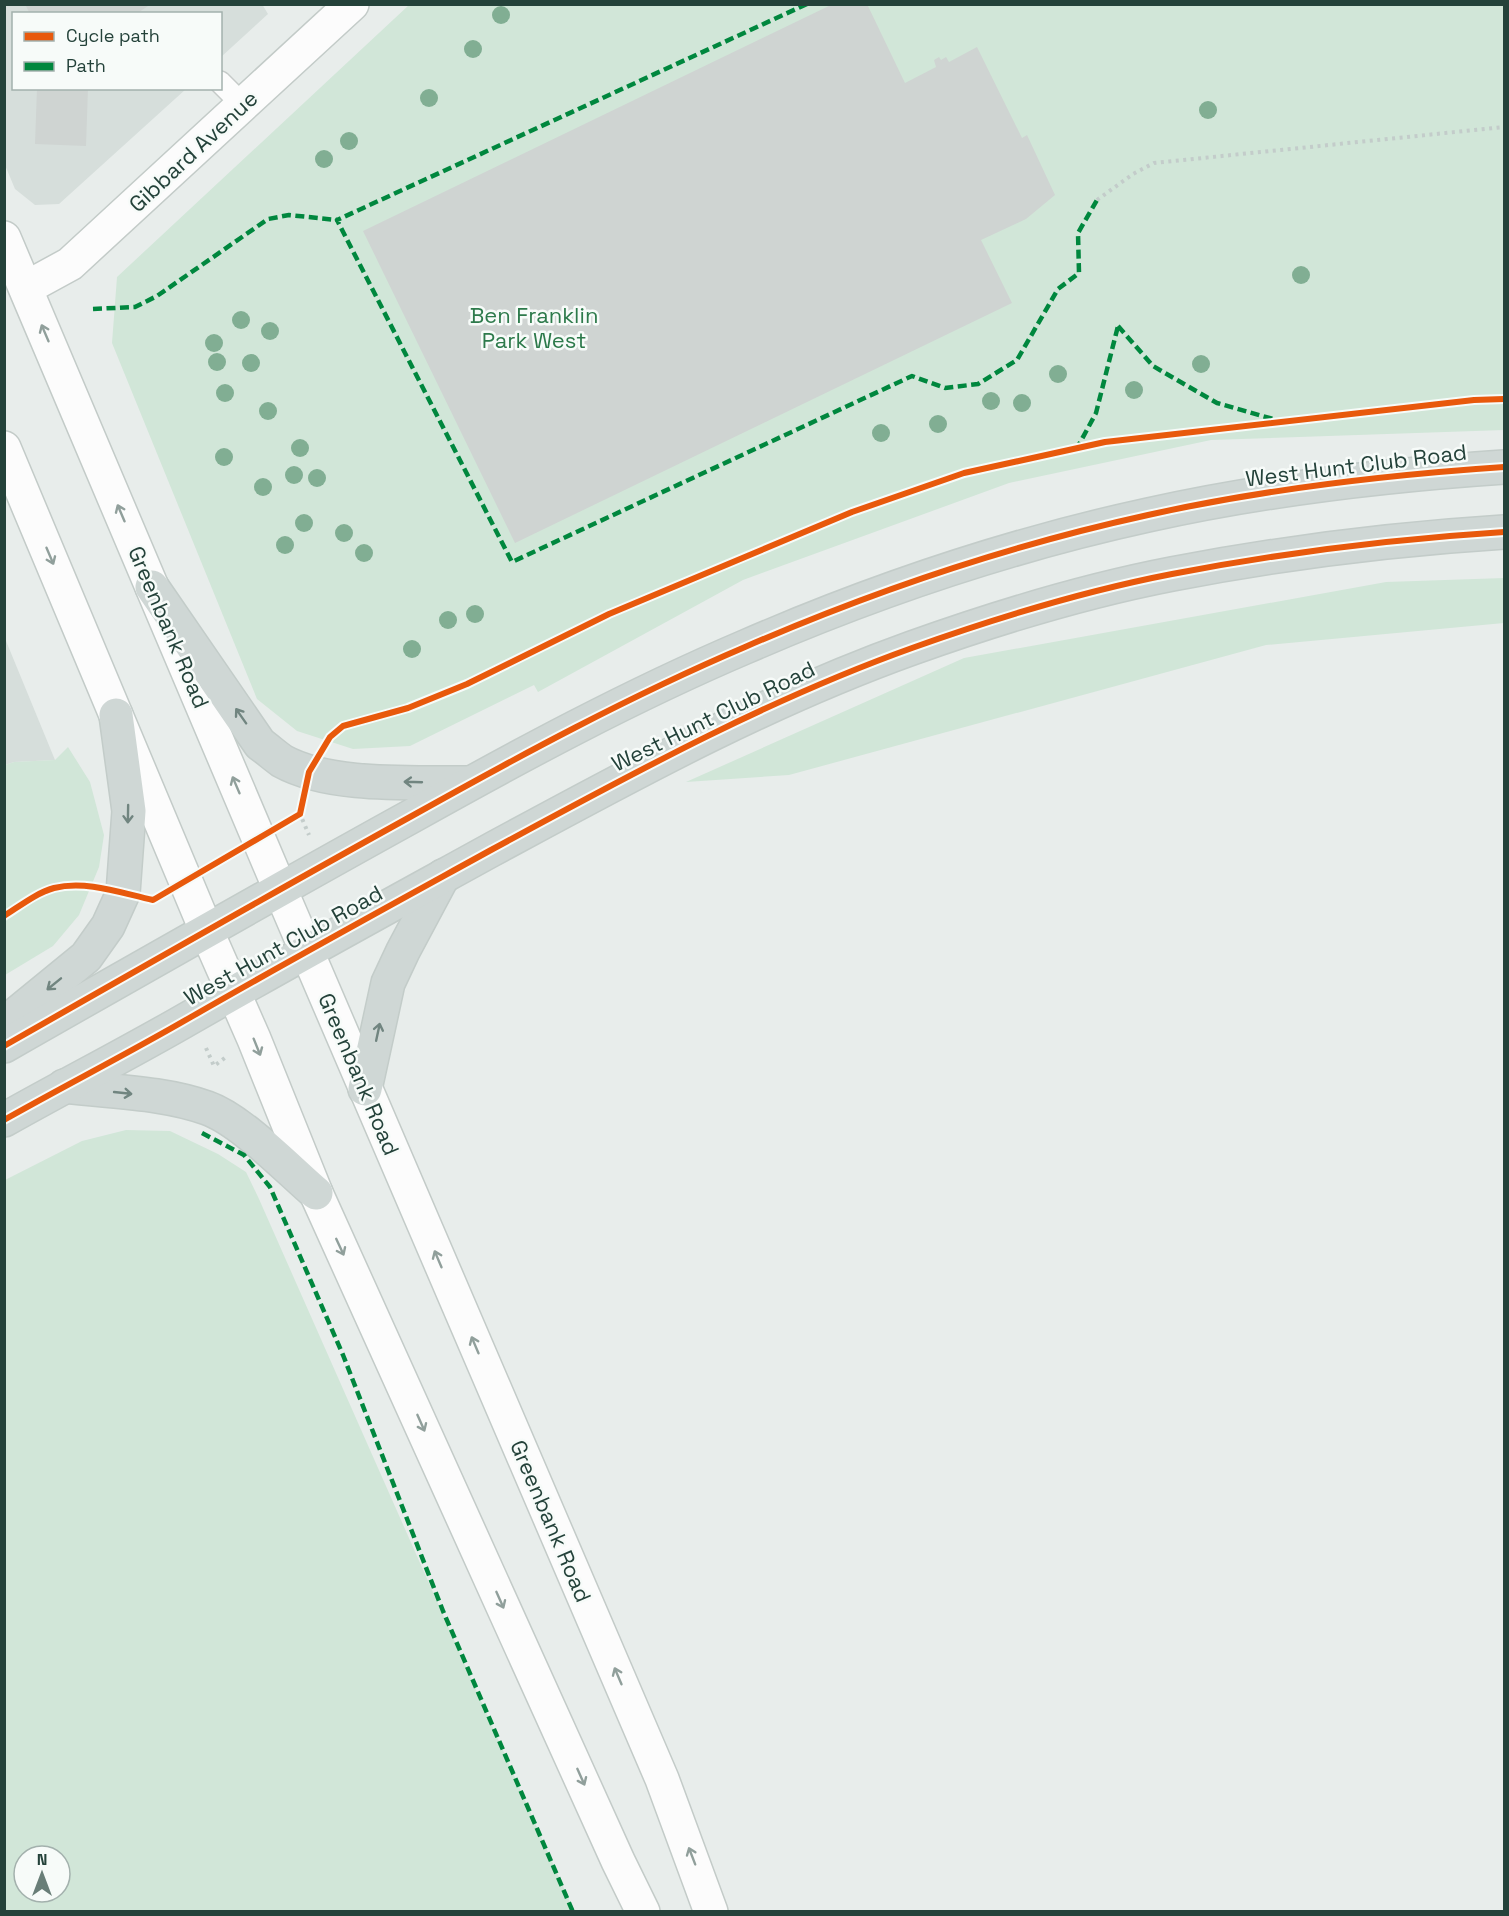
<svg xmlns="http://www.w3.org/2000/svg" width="1509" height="1916" font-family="'Space Grotesk',sans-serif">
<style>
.built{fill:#d6dedb}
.green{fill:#d1e6d8;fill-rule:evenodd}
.building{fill:#cfd4d2}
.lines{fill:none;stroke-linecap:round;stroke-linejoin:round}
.lane-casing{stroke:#c5cac8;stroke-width:24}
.secondary-casing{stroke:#c3cbc8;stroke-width:36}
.primary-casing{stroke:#c3ccc9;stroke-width:36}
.path{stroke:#c3ccca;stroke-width:4;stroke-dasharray:3 4.5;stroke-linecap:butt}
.lane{stroke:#fcfcfc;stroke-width:21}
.secondary{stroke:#fcfcfc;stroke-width:33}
.primary{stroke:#cfd7d5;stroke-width:33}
.quiet{stroke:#00873e;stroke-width:4.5;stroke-dasharray:9 4.5;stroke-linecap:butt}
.cycleway-casing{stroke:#f7fbf9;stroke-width:10}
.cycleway{stroke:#e8590c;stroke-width:6}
.tree{fill:#81ae93}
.oneway{stroke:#909f9b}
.oneway2{stroke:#718580}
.labels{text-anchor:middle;stroke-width:5;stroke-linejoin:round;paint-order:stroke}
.street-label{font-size:22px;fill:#24423a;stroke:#f7fbf9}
.park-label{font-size:22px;fill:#2d7a4b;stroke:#f7fbf9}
</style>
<rect width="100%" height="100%" fill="#e8edeb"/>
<!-- built -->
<g class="built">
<polygon points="262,4 268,14 221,57 220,14 14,14 14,88 186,89 59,204 35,205 15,189 5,165 4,5"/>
<polygon points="4,636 55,760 14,762 5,765"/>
</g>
<!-- green -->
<g class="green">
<polygon points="409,5 1504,5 1504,430 1211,440 1009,483 743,580 538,692 534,685 410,746 353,749 297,731 257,699 112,343 117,277"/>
<polygon points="1504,578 1504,623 1266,645 789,775 686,782 964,658 1386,582"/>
<polygon points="68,747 90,782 104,835 99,867 79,915 53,946 5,975 5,765 14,762 55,760"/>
<path d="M126 1130 170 1131 218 1154 246 1172 259 1199 574 1911H5V1180L82 1141ZM24 1856H60V1892H24Z"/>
</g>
<!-- building -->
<g class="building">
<polygon points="25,4 151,4 136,14 30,14"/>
<polygon points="833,4 867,4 905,83 936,67 934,60 939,57 941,60 946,57 949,62 977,47 1022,138 1027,135 1055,195 1026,219 981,240 1012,303 515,543 363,231"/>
<polygon points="37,88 88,88 86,146 35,144"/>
</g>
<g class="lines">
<defs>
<polyline id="lane" points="220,82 243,105"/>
<g id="secondary">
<polyline points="4,238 280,889 662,1779 711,1912"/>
<polyline points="26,288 70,264 352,4"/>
<polyline points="4,448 207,932 254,1039 316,1193 618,1861 643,1912"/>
</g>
<g id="primary">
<path d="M152 587 260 744C267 749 275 756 282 761 331 788 414 782 469 783"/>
<polyline points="4,1024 86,957 108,926 123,893 129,811 116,715"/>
<path d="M4 1046C139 969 274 892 410 817 519 756 630 696 745 647 874 591 1011 545 1148 515 1265 489 1385 475 1504 467"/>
<path d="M64 1086C111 1092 162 1092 207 1108 241 1120 287 1168 316 1193"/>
<polyline points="365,1089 388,983 403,951 443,876"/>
<path d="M4 1120C66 1085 129 1053 191 1017 290 960 391 905 491 850 628 776 764 701 912 648 996 618 1084 591 1172 574 1281 553 1393 539 1504 532"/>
</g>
</defs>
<!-- lane casing -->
<use href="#lane" class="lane-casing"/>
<!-- secondary casing -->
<use href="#secondary" class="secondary-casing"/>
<!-- primary casing -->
<use href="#primary" class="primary-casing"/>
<!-- path -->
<g class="path">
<polyline points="1097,200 1133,174 1154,163 1504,127"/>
<polyline points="302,805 300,814 309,835"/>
<polyline points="288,821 300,814"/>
<polyline points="206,1048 214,1066 226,1057"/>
</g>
<!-- lane -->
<use href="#lane" class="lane"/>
<!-- secondary -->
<use href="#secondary" class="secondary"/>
<!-- primary -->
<use href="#primary" class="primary"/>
<!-- quiet -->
<g class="quiet">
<polyline points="807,4 337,220 512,562 912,376 945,388 978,384 1017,360 1058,289 1079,273 1078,233 1097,200"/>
<polyline points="93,309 135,307 157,296 268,219 289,215 337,220"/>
<polyline points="1118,326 1153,366 1217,403 1273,419"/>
<polyline points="1076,450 1096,413 1118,326"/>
<polyline points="202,1133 244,1155 270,1187 343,1355 443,1611 573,1912"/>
</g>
<defs>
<g id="cycleway">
<path d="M4 916C20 906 36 893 54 888 86 880 121 893 153 900L300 814 309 772 330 737 343 726 408 708 467 684 609 614 852 512 964 473 1105 442 1474 400 1504 399"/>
<path d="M4 1046C139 969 274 892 410 817 519 756 630 696 745 647 874 591 1011 545 1148 515 1265 489 1385 475 1504 467"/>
<path d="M4 1120C66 1085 129 1053 191 1017 290 960 391 905 491 850 628 776 764 701 912 648 996 618 1084 591 1172 574 1281 553 1393 539 1504 532"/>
</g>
</defs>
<!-- cycleway casing -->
<use href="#cycleway" class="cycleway-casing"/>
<!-- cycleway -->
<use href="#cycleway" class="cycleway"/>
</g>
<!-- trees -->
<g class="tree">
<circle cx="501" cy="15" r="9"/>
<circle cx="473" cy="49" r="9"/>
<circle cx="429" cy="98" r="9"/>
<circle cx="1208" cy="110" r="9"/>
<circle cx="349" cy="141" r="9"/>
<circle cx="324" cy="159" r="9"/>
<circle cx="1301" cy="275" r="9"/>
<circle cx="241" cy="320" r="9"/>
<circle cx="270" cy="331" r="9"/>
<circle cx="214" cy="343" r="9"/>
<circle cx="217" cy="362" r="9"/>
<circle cx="251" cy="363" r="9"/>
<circle cx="1201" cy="364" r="9"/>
<circle cx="1058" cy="374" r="9"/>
<circle cx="1134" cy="390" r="9"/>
<circle cx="225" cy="393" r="9"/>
<circle cx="991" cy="401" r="9"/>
<circle cx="1022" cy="403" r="9"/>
<circle cx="268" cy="411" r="9"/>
<circle cx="938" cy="424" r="9"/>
<circle cx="881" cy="433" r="9"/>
<circle cx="300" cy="448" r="9"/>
<circle cx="224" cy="457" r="9"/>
<circle cx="294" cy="475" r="9"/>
<circle cx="317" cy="478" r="9"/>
<circle cx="263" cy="487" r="9"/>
<circle cx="304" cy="523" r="9"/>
<circle cx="344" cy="533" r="9"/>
<circle cx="285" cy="545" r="9"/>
<circle cx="364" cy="553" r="9"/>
<circle cx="475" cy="614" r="9"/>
<circle cx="448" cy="620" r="9"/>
<circle cx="412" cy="649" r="9"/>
</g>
<!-- one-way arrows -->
<defs><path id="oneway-shaft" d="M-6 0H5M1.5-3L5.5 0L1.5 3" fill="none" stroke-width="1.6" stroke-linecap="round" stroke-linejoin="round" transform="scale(1.5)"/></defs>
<g class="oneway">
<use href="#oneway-shaft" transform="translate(45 333) rotate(-113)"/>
<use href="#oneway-shaft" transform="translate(121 513) rotate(-113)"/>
<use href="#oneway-shaft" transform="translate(50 556) rotate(67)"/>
<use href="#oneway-shaft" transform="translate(236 785) rotate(-113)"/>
<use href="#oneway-shaft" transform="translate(257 1047) rotate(68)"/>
<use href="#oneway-shaft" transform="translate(340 1247) rotate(65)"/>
<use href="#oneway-shaft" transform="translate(438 1259) rotate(-113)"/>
<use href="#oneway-shaft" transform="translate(475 1345) rotate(-113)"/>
<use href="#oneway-shaft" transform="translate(421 1423) rotate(66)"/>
<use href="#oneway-shaft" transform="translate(500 1600) rotate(66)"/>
<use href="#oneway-shaft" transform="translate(618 1676) rotate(-113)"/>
<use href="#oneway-shaft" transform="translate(581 1777) rotate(66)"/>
<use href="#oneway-shaft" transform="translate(692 1856) rotate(-111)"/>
</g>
<g class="oneway2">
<use href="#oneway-shaft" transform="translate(241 716) rotate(-125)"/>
<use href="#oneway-shaft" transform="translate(413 782) rotate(-178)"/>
<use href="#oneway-shaft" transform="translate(128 814) rotate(91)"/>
<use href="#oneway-shaft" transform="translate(54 984) rotate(141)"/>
<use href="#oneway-shaft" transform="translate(378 1032) rotate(-78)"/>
<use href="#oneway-shaft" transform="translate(123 1093) rotate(6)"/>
</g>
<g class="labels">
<!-- street labels -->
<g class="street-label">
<text transform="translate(193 151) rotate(-43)" y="8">Gibbard Avenue</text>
<text transform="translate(1356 465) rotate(-7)" y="8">West Hunt Club Road</text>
<text transform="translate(169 627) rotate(67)" y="8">Greenbank Road</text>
<text transform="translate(713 716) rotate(-26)" y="8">West Hunt Club Road</text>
<text transform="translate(283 945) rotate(-29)" y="8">West Hunt Club Road</text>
<text transform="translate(359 1074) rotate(67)" y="8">Greenbank Road</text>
<text transform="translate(551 1521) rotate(67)" y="8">Greenbank Road</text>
</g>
<!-- park labels -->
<g class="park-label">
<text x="534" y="323">Ben Franklin<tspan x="534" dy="25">Park West</tspan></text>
</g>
</g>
<!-- border -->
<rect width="1509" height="1916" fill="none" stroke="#24423a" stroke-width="12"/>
<!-- legend -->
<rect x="12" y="12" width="210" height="78" fill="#f7fbf9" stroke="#a3b1ad" stroke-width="1.5"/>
<rect x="24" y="32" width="30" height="9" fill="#e8590c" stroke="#a3b1ad" stroke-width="1.5"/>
<text x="66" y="42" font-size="18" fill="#24423a">Cycle path</text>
<rect x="24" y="62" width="30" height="9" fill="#00873e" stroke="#a3b1ad" stroke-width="1.5"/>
<text x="66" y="72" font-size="18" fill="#24423a">Path</text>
<!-- north arrow -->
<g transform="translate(42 1874)"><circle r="28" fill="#f7fbf9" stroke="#a3b1ad" stroke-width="1.5"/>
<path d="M0-4.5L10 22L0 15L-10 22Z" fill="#697e78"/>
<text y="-9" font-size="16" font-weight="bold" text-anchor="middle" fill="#24423a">N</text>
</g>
</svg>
